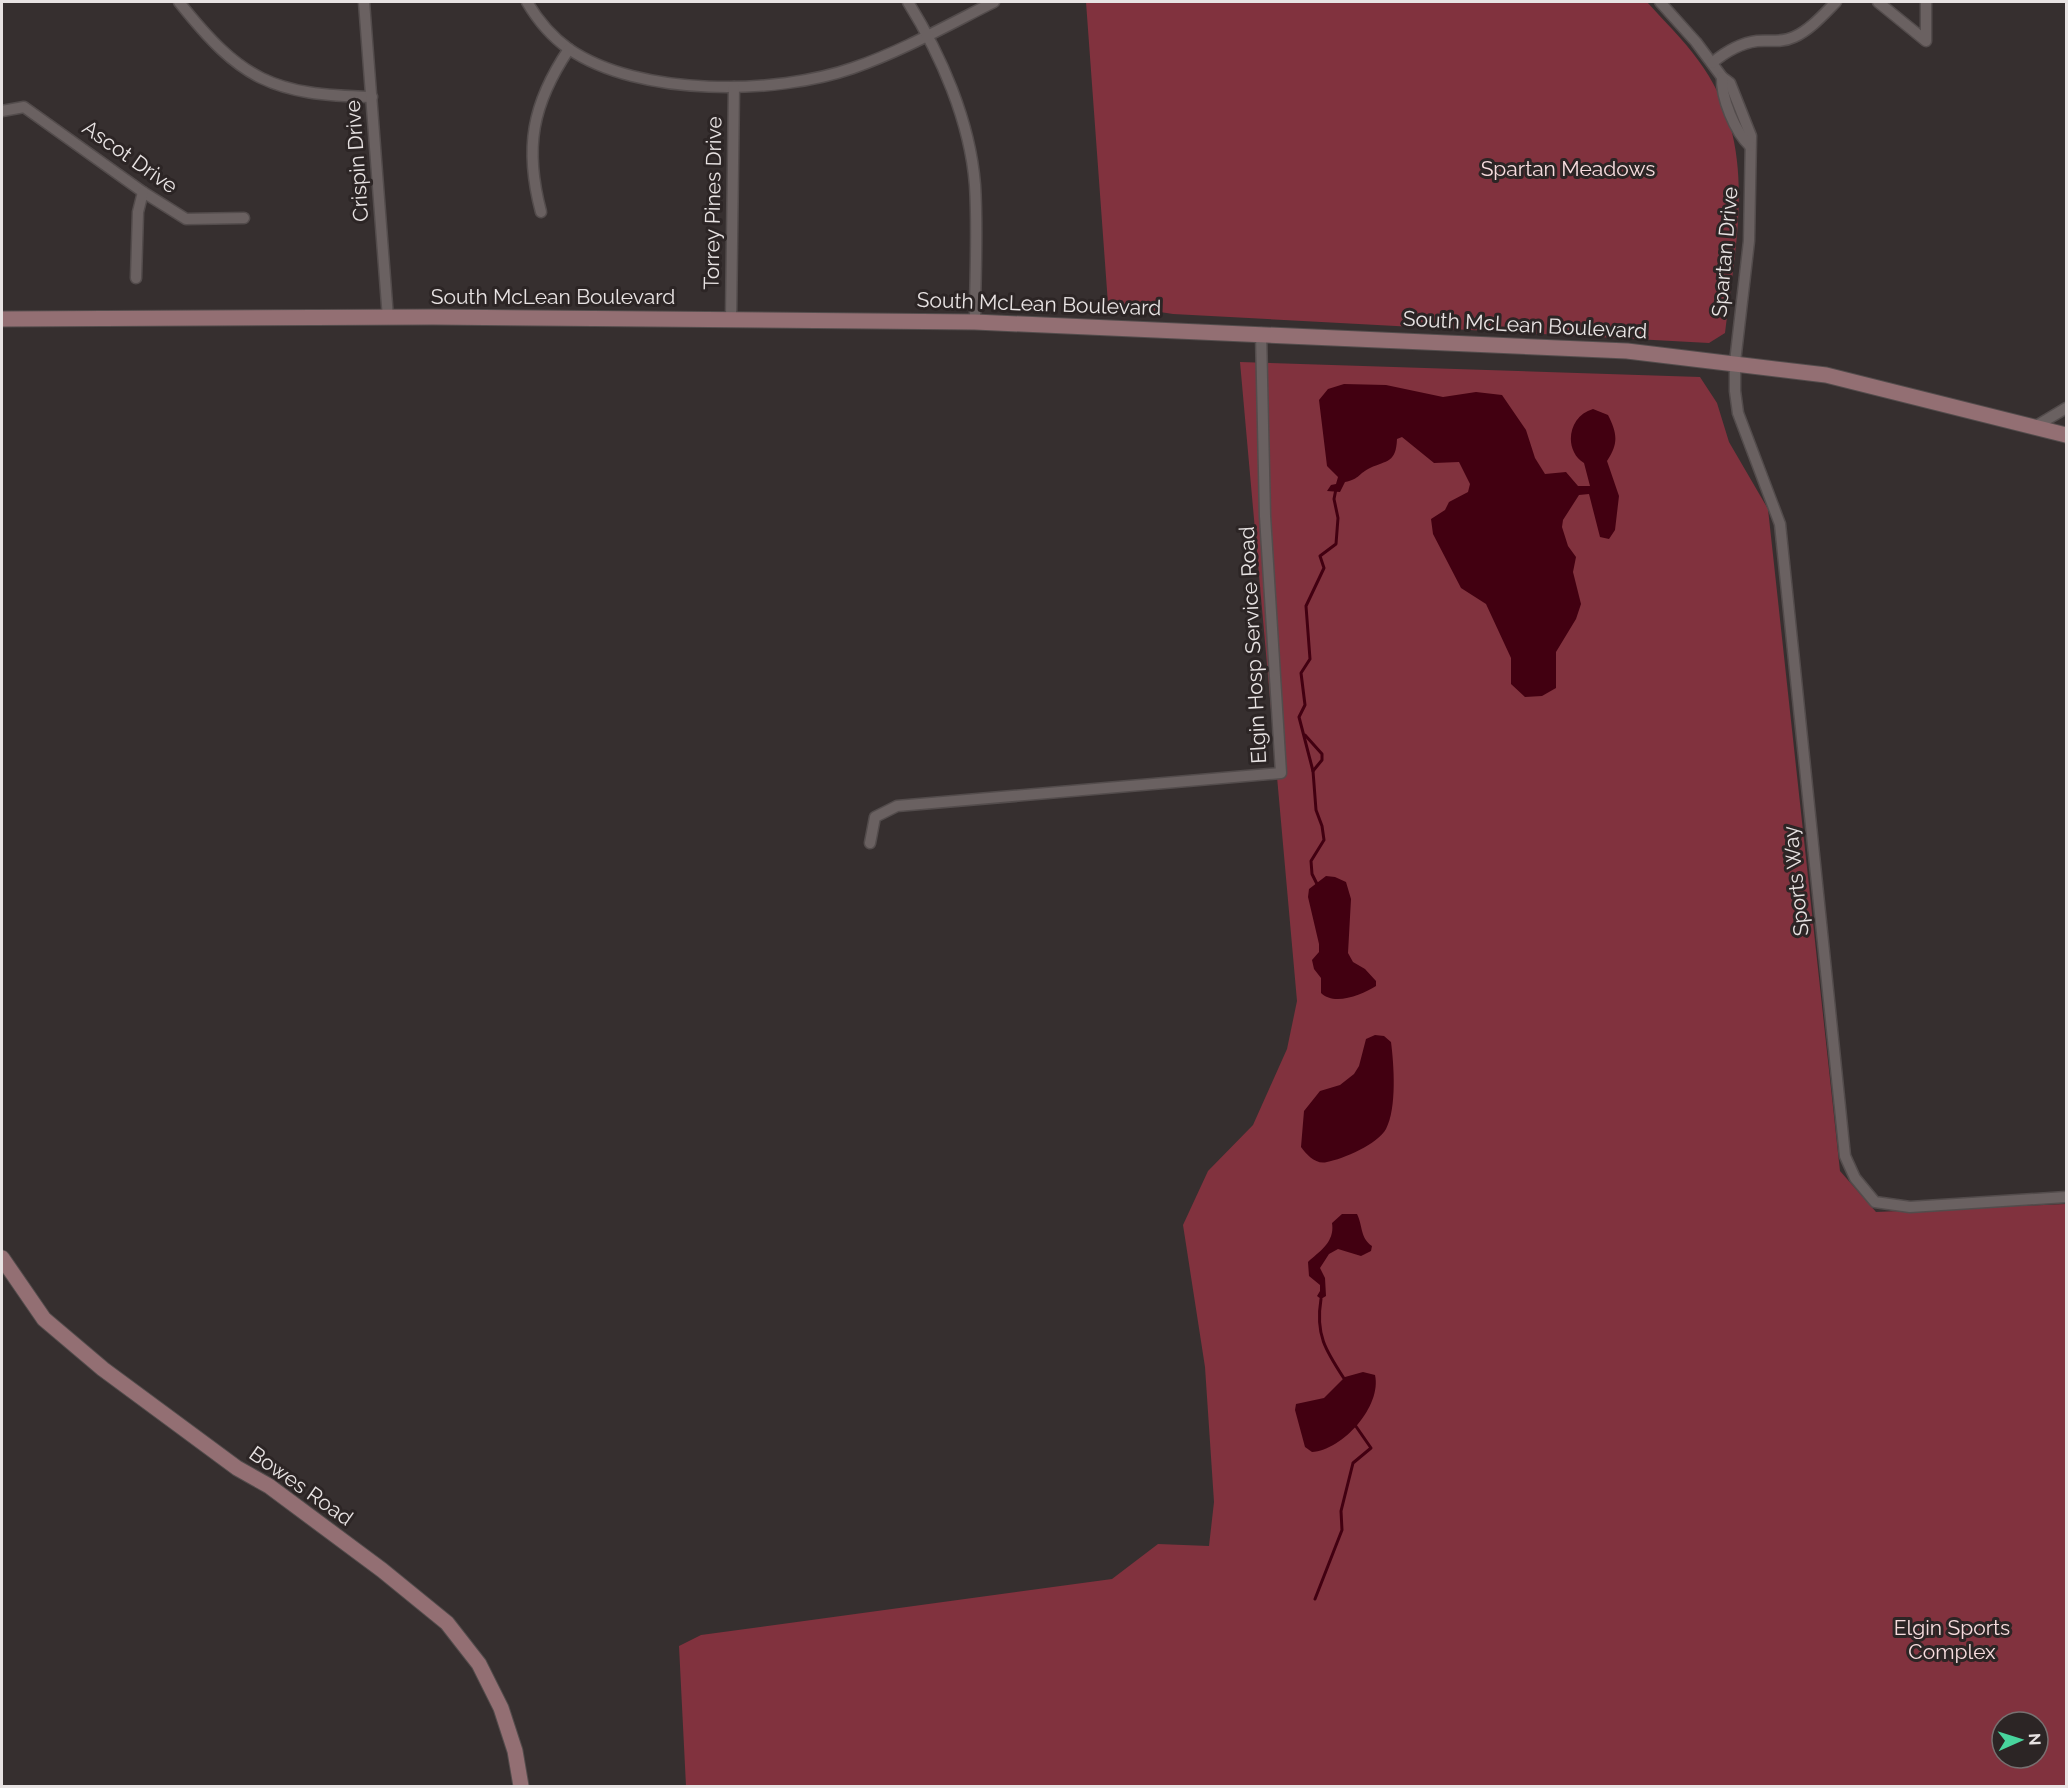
<svg xmlns="http://www.w3.org/2000/svg" width="2068" height="1788" font-family="Raleway,sans-serif">
<style>
.green{fill:#81323e;fill-rule:evenodd}
.water{fill:#420011}
.lines{fill:none;stroke-linecap:round;stroke-linejoin:round}
.stream{stroke:#420011;stroke-width:3}
.minor-casing{stroke:#534c4c;stroke-width:13}
.secondary-casing{stroke:#534c4c;stroke-width:17}
.minor{stroke:#6a6161;stroke-width:10}
.secondary{stroke:#936f73;stroke-width:15}
.labels{text-anchor:middle;stroke-width:6;stroke-linejoin:round;paint-order:stroke}
.street-label{font-size:21px;fill:#e8e3e3;stroke:#2c2525}
.park-label{font-size:21px;fill:#f7dcde;stroke:#2c2525}
</style>
<rect width="100%" height="100%" fill="#362f2f"/>
<!-- green -->
<g class="green">
<path d="M1086 2H1647C1664 21 1683 39 1698 60 1760 143 1736 238 1725 333L1709 343 1173 314 1108 304Z"/>
<path d="M1240 362 1700 377 1717 403 1729 442 1768 509 1840 1171 1876 1212 2066 1204V1786H686L679 1646 701 1635 1112 1579 1158 1544 1209 1546 1214 1502 1205 1367 1183 1225 1208 1171 1253 1125 1287 1049 1297 1001ZM2002 1722H2038V1758H2002Z"/>
</g>
<!-- water -->
<g class="water">
<path d="M1344 384 1386 385 1443 397 1476 392 1502 395 1526 430 1535 458 1545 474 1566 472 1578 486H1590L1584 463C1563 450 1568 416 1593 409L1608 415C1617 433 1619 443 1607 461L1619 496 1615 530 1609 539 1600 537 1589 494 1579 495 1563 520 1562 527 1568 546 1576 557 1573 572 1581 604 1576 619 1556 652V688L1542 696 1525 697 1511 684V658L1486 604 1461 588 1433 534 1431 519 1445 510 1449 502 1468 492 1470 484 1459 462 1434 463 1402 437 1397 439C1396 463 1387 460 1370 468 1359 473 1360 479 1345 482L1340 492 1327 491 1331 485 1336 484 1338 477 1327 466 1319 400 1328 389Z"/>
<path d="M1326 876 1335 877 1346 882 1351 899 1348 953 1353 962 1365 969 1376 981V986C1362 995 1334 1006 1321 993V978L1314 969 1312 960 1319 952V944L1308 897 1309 889Z"/>
<path d="M1375 1035 1384 1036 1391 1042C1394 1065 1397 1108 1386 1129 1378 1144 1343 1159 1327 1162 1316 1165 1307 1155 1301 1147L1304 1111 1320 1091 1340 1085 1354 1074 1359 1066 1366 1039Z"/>
<path d="M1342 1214H1357C1363 1226 1360 1238 1372 1246L1371 1251 1361 1256 1338 1249 1329 1254 1320 1268 1325 1278 1326 1296 1321 1299 1317 1296 1320 1291V1285L1309 1276 1308 1262C1320 1251 1335 1242 1332 1223Z"/>
<path d="M1363 1372 1375 1375C1382 1406 1343 1450 1312 1452L1305 1447 1295 1410 1296 1404 1324 1398 1345 1377Z"/>
</g>
<g class="lines">
<!-- stream -->
<g class="stream">
<polyline points="1305,735 1322,754 1322,760 1313,771"/>
<polyline points="1317,884 1312,874 1311,861 1324,840 1322,826 1316,810 1313,771 1299,717 1305,705 1301,673 1310,659 1306,606 1324,568 1320,556 1336,544 1338,518 1334,499 1336,489"/>
<path d="M1321 1299C1315 1335 1326 1351 1345 1380"/>
<polyline points="1315,1599 1342,1530 1341,1511 1353,1463 1371,1448 1355,1425"/>
</g>
<defs>
<g id="minor">
<path d="M179 2C241 80 272 95 372 97"/>
<polyline points="364,2 388,318"/>
<path d="M527 2C537 19 552 37 569 49 639 97 776 95 853 68 902 51 948 25 994 2"/>
<path d="M908 2C941 55 970 121 975 185 978 231 975 277 975 322"/>
<polyline points="1660,2 1696,42 1722,77 1730,83 1751,136 1749,241 1735,362 1735,391 1738,413 1780,524 1845,1156 1855,1178 1875,1202 1910,1207 2066,1197"/>
<polyline points="1878,2 1926,41 1926,2"/>
<path d="M1712 63C1724 53 1741 43 1757 41 1770 40 1781 43 1794 37 1810 30 1824 14 1836 2"/>
<path d="M1722 77C1721 98 1735 132 1750 146"/>
<polyline points="2,111 24,107 143,192 186,219 244,218"/>
<path d="M541 212C524 148 532 104 569 49"/>
<polyline points="136,278 138,212 143,192"/>
<polyline points="731,319 734,87"/>
<polyline points="2036,426 2066,408"/>
<polyline points="870,843 875,817 897,806 1281,773 1265,516 1261,333"/>
</g>
<g id="secondary">
<polyline points="2,319 433,317 975,322 1627,351 1826,375 2066,435"/>
<polyline points="2,1258 44,1319 103,1369 237,1468 269,1486 382,1570 447,1623 479,1664 501,1708 515,1751 521,1786"/>
</g>
</defs>
<!-- minor casing -->
<use href="#minor" class="minor-casing"/>
<!-- secondary casing -->
<use href="#secondary" class="secondary-casing"/>
<!-- minor -->
<use href="#minor" class="minor"/>
<!-- secondary -->
<use href="#secondary" class="secondary"/>
</g>
<g class="labels">
<!-- street labels -->
<g class="street-label">
<text transform="translate(130 157) rotate(35)" y="7">Ascot Drive</text>
<text transform="translate(357 161) rotate(-94)" y="7">Crispin Drive</text>
<text transform="translate(713 203) rotate(-89)" y="7">Torrey Pines Drive</text>
<text transform="translate(1725 252) rotate(-85)" y="7">Spartan Drive</text>
<text x="553" y="304">South McLean Boulevard</text>
<text transform="translate(1039 304) rotate(2)" y="7">South McLean Boulevard</text>
<text transform="translate(1525 325) rotate(3)" y="7">South McLean Boulevard</text>
<text transform="translate(1253 645) rotate(-93)" y="7">Elgin Hosp Service Road</text>
<text transform="translate(1796 881) rotate(-96)" y="7">Sports Way</text>
<text transform="translate(301 1486) rotate(35)" y="7">Bowes Road</text>
</g>
<!-- park labels -->
<g class="park-label">
<text x="1568" y="176">Spartan Meadows</text>
<text x="1952" y="1635">Elgin Sports<tspan x="1952" dy="24">Complex</tspan></text>
</g>
</g>
<!-- border -->
<rect width="2068" height="1788" fill="none" stroke="#e8e3e3" stroke-width="6"/>
<!-- north arrow -->
<g transform="translate(2020 1740) rotate(87)"><circle r="28" fill="#2c2525" stroke="#777171" stroke-width="1.5"/>
<path d="M0-4.5L10 22L0 15L-10 22Z" fill="#48d49d"/>
<text y="-9" font-size="16" font-weight="bold" text-anchor="middle" fill="#e8e3e3">N</text>
</g>
</svg>
